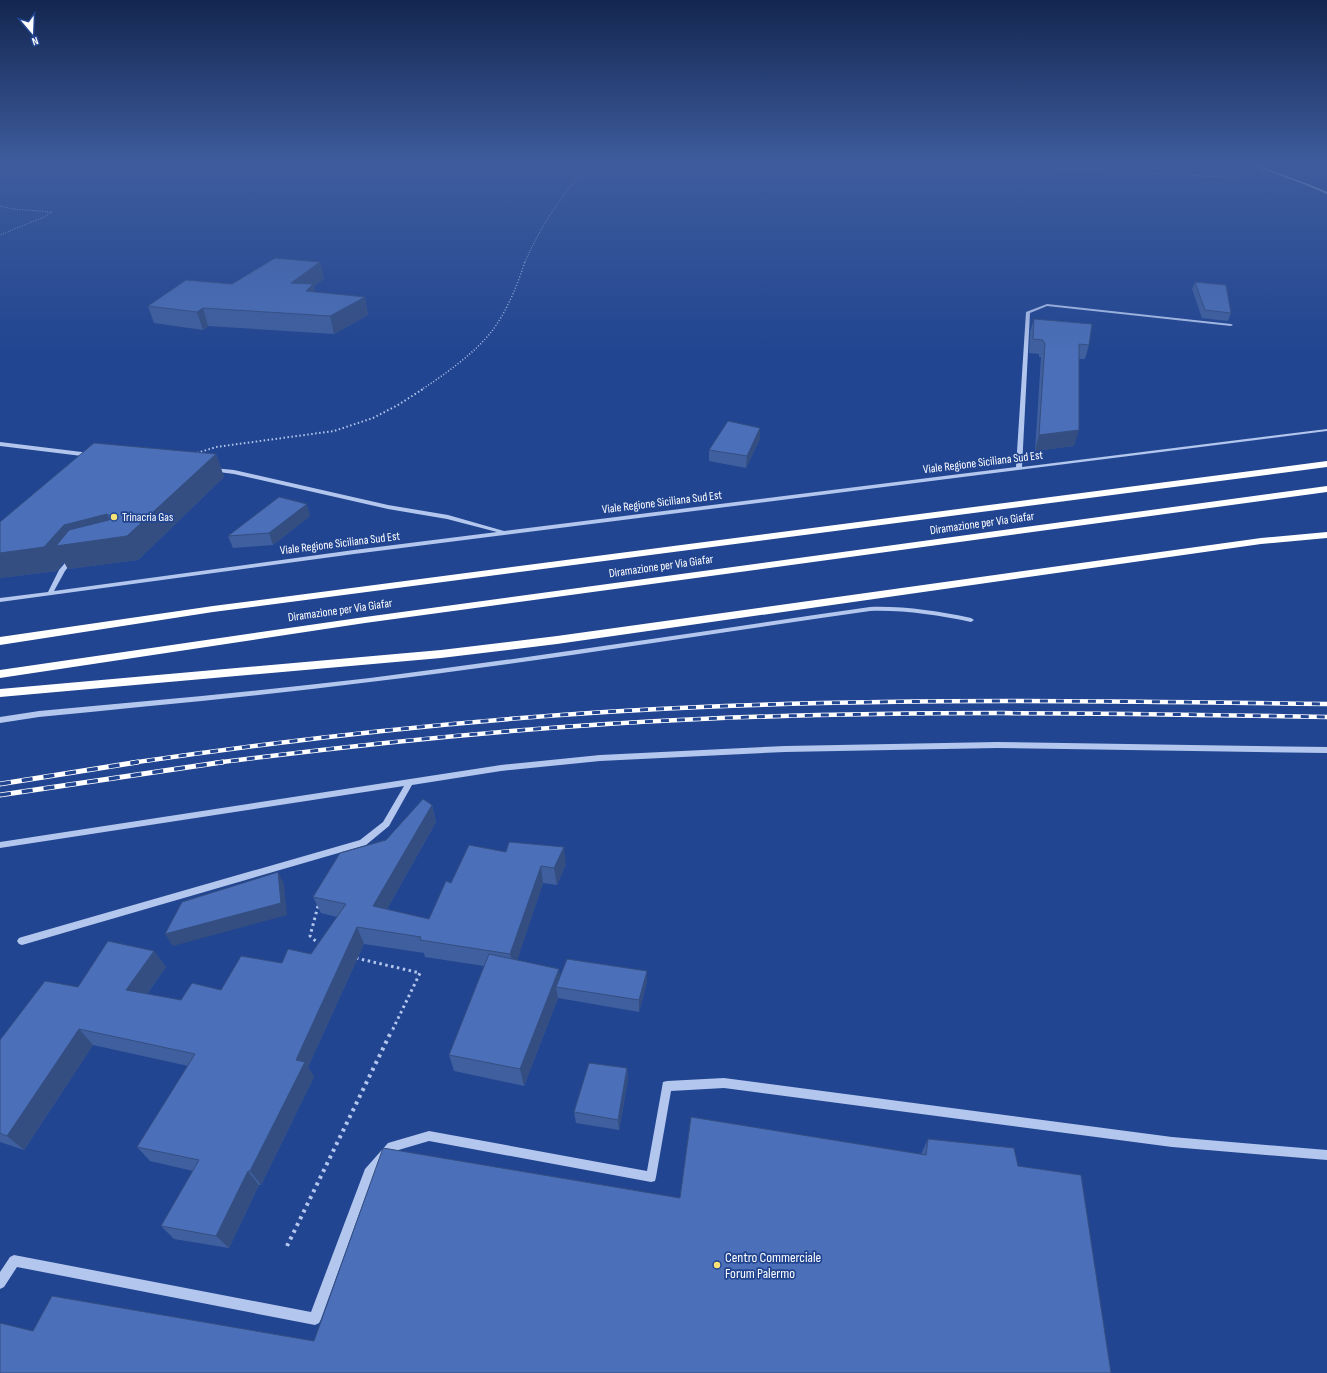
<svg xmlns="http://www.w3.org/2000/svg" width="1327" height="1373" font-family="'Sofia Sans Condensed',sans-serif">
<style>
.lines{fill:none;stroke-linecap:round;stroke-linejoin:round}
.path-far4{stroke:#b3c6ed;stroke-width:1;stroke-dasharray:1 1.5;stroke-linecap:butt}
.path-far3{stroke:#b3c6ed;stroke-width:1.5;stroke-dasharray:1 2;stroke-linecap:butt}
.path-far2{stroke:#b3c6ed;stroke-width:2;stroke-dasharray:1.5 2.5;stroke-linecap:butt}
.path-far1{stroke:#b3c6ed;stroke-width:3;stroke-dasharray:2.5 3.5;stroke-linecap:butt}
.path{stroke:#b3c6ed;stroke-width:4;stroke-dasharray:3 4.5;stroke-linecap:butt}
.minor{fill:#b3c6ed;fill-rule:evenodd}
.highway{fill:#fff;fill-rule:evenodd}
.rail-far1-casing{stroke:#fff;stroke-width:4.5}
.rail-casing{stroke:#fff;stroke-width:5}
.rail-far1{stroke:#224591;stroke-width:3;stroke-dasharray:8;stroke-linecap:butt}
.rail{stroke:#224591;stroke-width:3.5;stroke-dasharray:11;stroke-linecap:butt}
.wall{fill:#405f9e}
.shaded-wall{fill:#344e81}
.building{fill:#4b6fb8;stroke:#344e81}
.poi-dot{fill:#f8e276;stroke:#224591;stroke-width:1.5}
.labels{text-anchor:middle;stroke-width:3.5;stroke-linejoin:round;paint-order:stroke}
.street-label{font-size:12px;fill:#fff;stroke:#224591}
.poi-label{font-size:12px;fill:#fff;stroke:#224591;text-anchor:start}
.near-poi-label{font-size:14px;fill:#fff;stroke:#224591;text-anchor:start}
</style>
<rect width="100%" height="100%" fill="#224591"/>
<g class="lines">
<!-- path-far4 -->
<g class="path-far4">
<polyline points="945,162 1239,178"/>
<polyline points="0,206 13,209 52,212 44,217 0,235"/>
<path d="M525 262C541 225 564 191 592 162"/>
</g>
<!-- path-far3 -->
<path class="path-far3" d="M421 390C444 375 475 353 492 331 507 311 518 284 525 261"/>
<!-- path-far2 -->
<polyline class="path-far2" points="197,453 216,447 334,431 373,418 398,405 423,389"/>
<!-- path-far1 -->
<g class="path-far1">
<polyline points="318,906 310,936 320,945"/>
<polyline points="356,958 420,973 392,1031"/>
</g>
<!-- path -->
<polyline class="path" points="287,1246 392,1030"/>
<!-- minor -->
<g class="minor">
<polygon points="1244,162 1248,162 1308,184 1327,192 1327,194 1306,185"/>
<polygon points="1047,304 1231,324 1233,325 1231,326 1047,306 1030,313 1022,467 1327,429 1327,431 354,554 0,602 0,598 48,592 59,570 70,557 72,556 75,558 65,571 54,591 354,550 497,532 447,519 388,509 234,474 211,471 210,470 213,468 234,470 388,505 448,515 504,531 1016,467 1026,312"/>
<polygon points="0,442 90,453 93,455 90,457 0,446"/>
<path d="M870 607C904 606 937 611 971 618L974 620 971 622C937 615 904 610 870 611 703 635 537 662 370 682 260 696 149 706 39 717L0 723V717L39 711C149 701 260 691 370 678 537 657 703 631 870 607Z"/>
<polygon points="997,742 1327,747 1327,753 997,748 785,752 600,761 501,771 412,785 389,826 366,845 22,945 19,944 17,941 19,938 22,937 360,840 383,822 404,786 0,848 0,842 501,765 600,755 785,746"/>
<polygon points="724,1078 1172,1137 1327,1150 1327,1160 1172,1147 724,1088 671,1091 656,1177 655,1181 651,1182 429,1141 395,1151 373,1176 321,1319 319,1323 315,1325 17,1267 4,1287 0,1289 0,1272 10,1257 14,1255 311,1312 365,1169 388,1143 429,1131 647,1171 663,1082 667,1081"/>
</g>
<!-- highway -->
<g class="highway">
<polygon points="1327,461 1327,467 213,612 0,645 0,637 213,606"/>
<polygon points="1327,486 1327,492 365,623 0,678 0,670 365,617"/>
<polygon points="1327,532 1327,538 1261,544 557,644 441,658 0,697 0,689 441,650 557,636 1261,538"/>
</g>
<defs>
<g id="rail-far1">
<path d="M131 763C320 735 510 715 701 707 909 698 1118 701 1327 704"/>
<path d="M215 763C376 742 538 726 700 719 909 710 1118 713 1327 717"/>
</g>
<g id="rail">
<polyline points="0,784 138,762"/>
<polyline points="0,795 223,762"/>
</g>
</defs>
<!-- rail-far1 casing -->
<use href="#rail-far1" class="rail-far1-casing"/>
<!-- rail casing -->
<use href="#rail" class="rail-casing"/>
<!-- rail-far1 -->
<use href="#rail-far1" class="rail-far1"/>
<!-- rail -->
<use href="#rail" class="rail"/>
</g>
<!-- wall -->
<g class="wall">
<polygon points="320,262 324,279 314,286 315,292 365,297 368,315 334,334 208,326 203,330 154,323 148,306"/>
<polygon points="1195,282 1231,313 1228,321 1202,318 1192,289"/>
<polygon points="1034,319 1089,345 1085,359 1079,359 1074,446 1035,451 1041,357 1039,357 1039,354 1029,353 1030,332"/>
<polygon points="760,439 746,468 709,461 709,450"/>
<polygon points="216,454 224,477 138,560 68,569 64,562 57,571 0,578 0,553"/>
<polygon points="310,516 273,545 233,548 228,536"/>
<polygon points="432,805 436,822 387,909 429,919 451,883 469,845 566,864 557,885 543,883 517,960 560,975 647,982 639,1012 558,998 524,1086 454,1071 449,1055 484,966 425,957 424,953 364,944 308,1067 314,1077 261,1185 259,1185 229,1248 174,1239 161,1226 193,1171 150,1161 137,1147 188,1066 93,1045 24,1150 0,1142 0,1040 78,987 154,951 166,967 147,994 181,1000 221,990 282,963 311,954 337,917 321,913 313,897"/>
<polygon points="627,1068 628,1079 619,1130 576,1123 574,1112"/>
<polygon points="928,1139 1018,1166 1111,1373 33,1331 314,1341 680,1198 921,1154"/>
</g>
<!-- shaded-wall -->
<g class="shaded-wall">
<polygon points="320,262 324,279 314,286 317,301 291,283"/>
<polygon points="365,297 368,315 334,334 330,316"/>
<polygon points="203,308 208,326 203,330 197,312"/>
<polygon points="760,428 760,439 746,468 747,456"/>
<polygon points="1079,430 1074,446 1035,451 1039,435"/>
<polygon points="216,454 224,477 138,560 68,569 64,562 57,571 0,578 0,553 64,525 107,514 118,538"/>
<polygon points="307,504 310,516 273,545 269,533"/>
<polygon points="432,805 436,822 379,923 373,906"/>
<polygon points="564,847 566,864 557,885 554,868"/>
<polygon points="541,866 543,883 514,970 510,954"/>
<polygon points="278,872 284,884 287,915 173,946 165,934"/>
<polygon points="357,927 364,944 308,1067 314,1077 261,1185 250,1171 296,1060"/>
<polygon points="154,951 166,967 138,1006 126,990"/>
<polygon points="559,969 562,987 556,987 558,998 524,1086 520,1069"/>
<polygon points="647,971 647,982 639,1012 639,1000"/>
<polygon points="79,1029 93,1045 24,1150 7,1136"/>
<polygon points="627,1068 628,1079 619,1130 618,1120"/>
<polygon points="248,1171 259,1185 229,1248 216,1236"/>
</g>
<!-- building -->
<g class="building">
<polygon points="275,258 320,262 291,283 313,284 306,291 365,297 330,316 203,308 197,312 148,306 186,280 232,284"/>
<polygon points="1195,282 1226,285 1231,313 1205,310"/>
<polygon points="1034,319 1092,324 1089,345 1079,344 1079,430 1039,435 1045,343 1043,342 1043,340 1033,339"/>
<polygon points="728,421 760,428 747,456 709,450"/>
<polygon points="94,443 216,454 127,536 56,546 69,530 109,520 112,518 107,514 64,525 44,547 0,553 0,522"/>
<polygon points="279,497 307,504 269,533 228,536"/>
<polygon points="423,799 432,805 373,906 429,919 446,881 451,883 469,845 506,852 509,842 564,847 554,868 541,866 510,954 420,940 421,937 357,927 296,1060 305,1062 250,1171 248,1171 216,1236 161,1226 199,1160 137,1147 195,1054 79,1029 7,1136 0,1133 0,1040 45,981 78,987 108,941 154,951 126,990 181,1000 192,983 221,990 241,956 282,963 288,949 311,954 346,904 313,897 340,853 386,840"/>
<polygon points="278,872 281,903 165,934 182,902"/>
<polygon points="489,954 559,969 520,1069 449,1055"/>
<polygon points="567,959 647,971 639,1000 556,987"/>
<polygon points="589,1063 627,1068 618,1120 574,1112"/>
<polygon points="691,1117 926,1155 928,1139 1014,1148 1018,1166 1081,1175 1111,1373 0,1373 0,1323 33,1331 52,1296 314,1341 383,1148 680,1198"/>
</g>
<!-- sky -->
<linearGradient id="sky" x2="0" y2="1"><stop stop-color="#132650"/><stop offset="0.46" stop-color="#3e5c9d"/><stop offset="1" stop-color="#3e5c9d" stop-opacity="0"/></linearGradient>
<rect width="1327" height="354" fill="url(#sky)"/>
<!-- markers -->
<g class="poi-dot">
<circle cx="114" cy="517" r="4"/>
<circle cx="717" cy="1265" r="4"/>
</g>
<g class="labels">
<!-- street labels -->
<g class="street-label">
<text transform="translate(983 462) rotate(-7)" y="4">Viale Regione Siciliana Sud Est</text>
<text transform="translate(662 502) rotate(-7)" y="4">Viale Regione Siciliana Sud Est</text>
<text transform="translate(982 523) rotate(-8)" y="4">Diramazione per Via Giafar</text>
<text transform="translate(340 543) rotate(-7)" y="4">Viale Regione Siciliana Sud Est</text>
<text transform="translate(661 566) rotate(-8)" y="4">Diramazione per Via Giafar</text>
<text transform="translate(340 610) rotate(-8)" y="4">Diramazione per Via Giafar</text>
</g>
<!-- poi labels -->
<g class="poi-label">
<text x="122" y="521">Trinacria Gas</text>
</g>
<!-- near-poi labels -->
<g class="near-poi-label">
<text x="725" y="1262">Centro Commerciale<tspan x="725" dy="16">Forum Palermo</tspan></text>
</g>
</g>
<!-- north arrow -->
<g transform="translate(32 32) rotate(161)" stroke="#224591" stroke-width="3" paint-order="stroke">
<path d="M0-3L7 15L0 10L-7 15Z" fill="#ffffff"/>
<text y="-6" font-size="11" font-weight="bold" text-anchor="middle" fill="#ffffff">N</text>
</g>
</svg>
